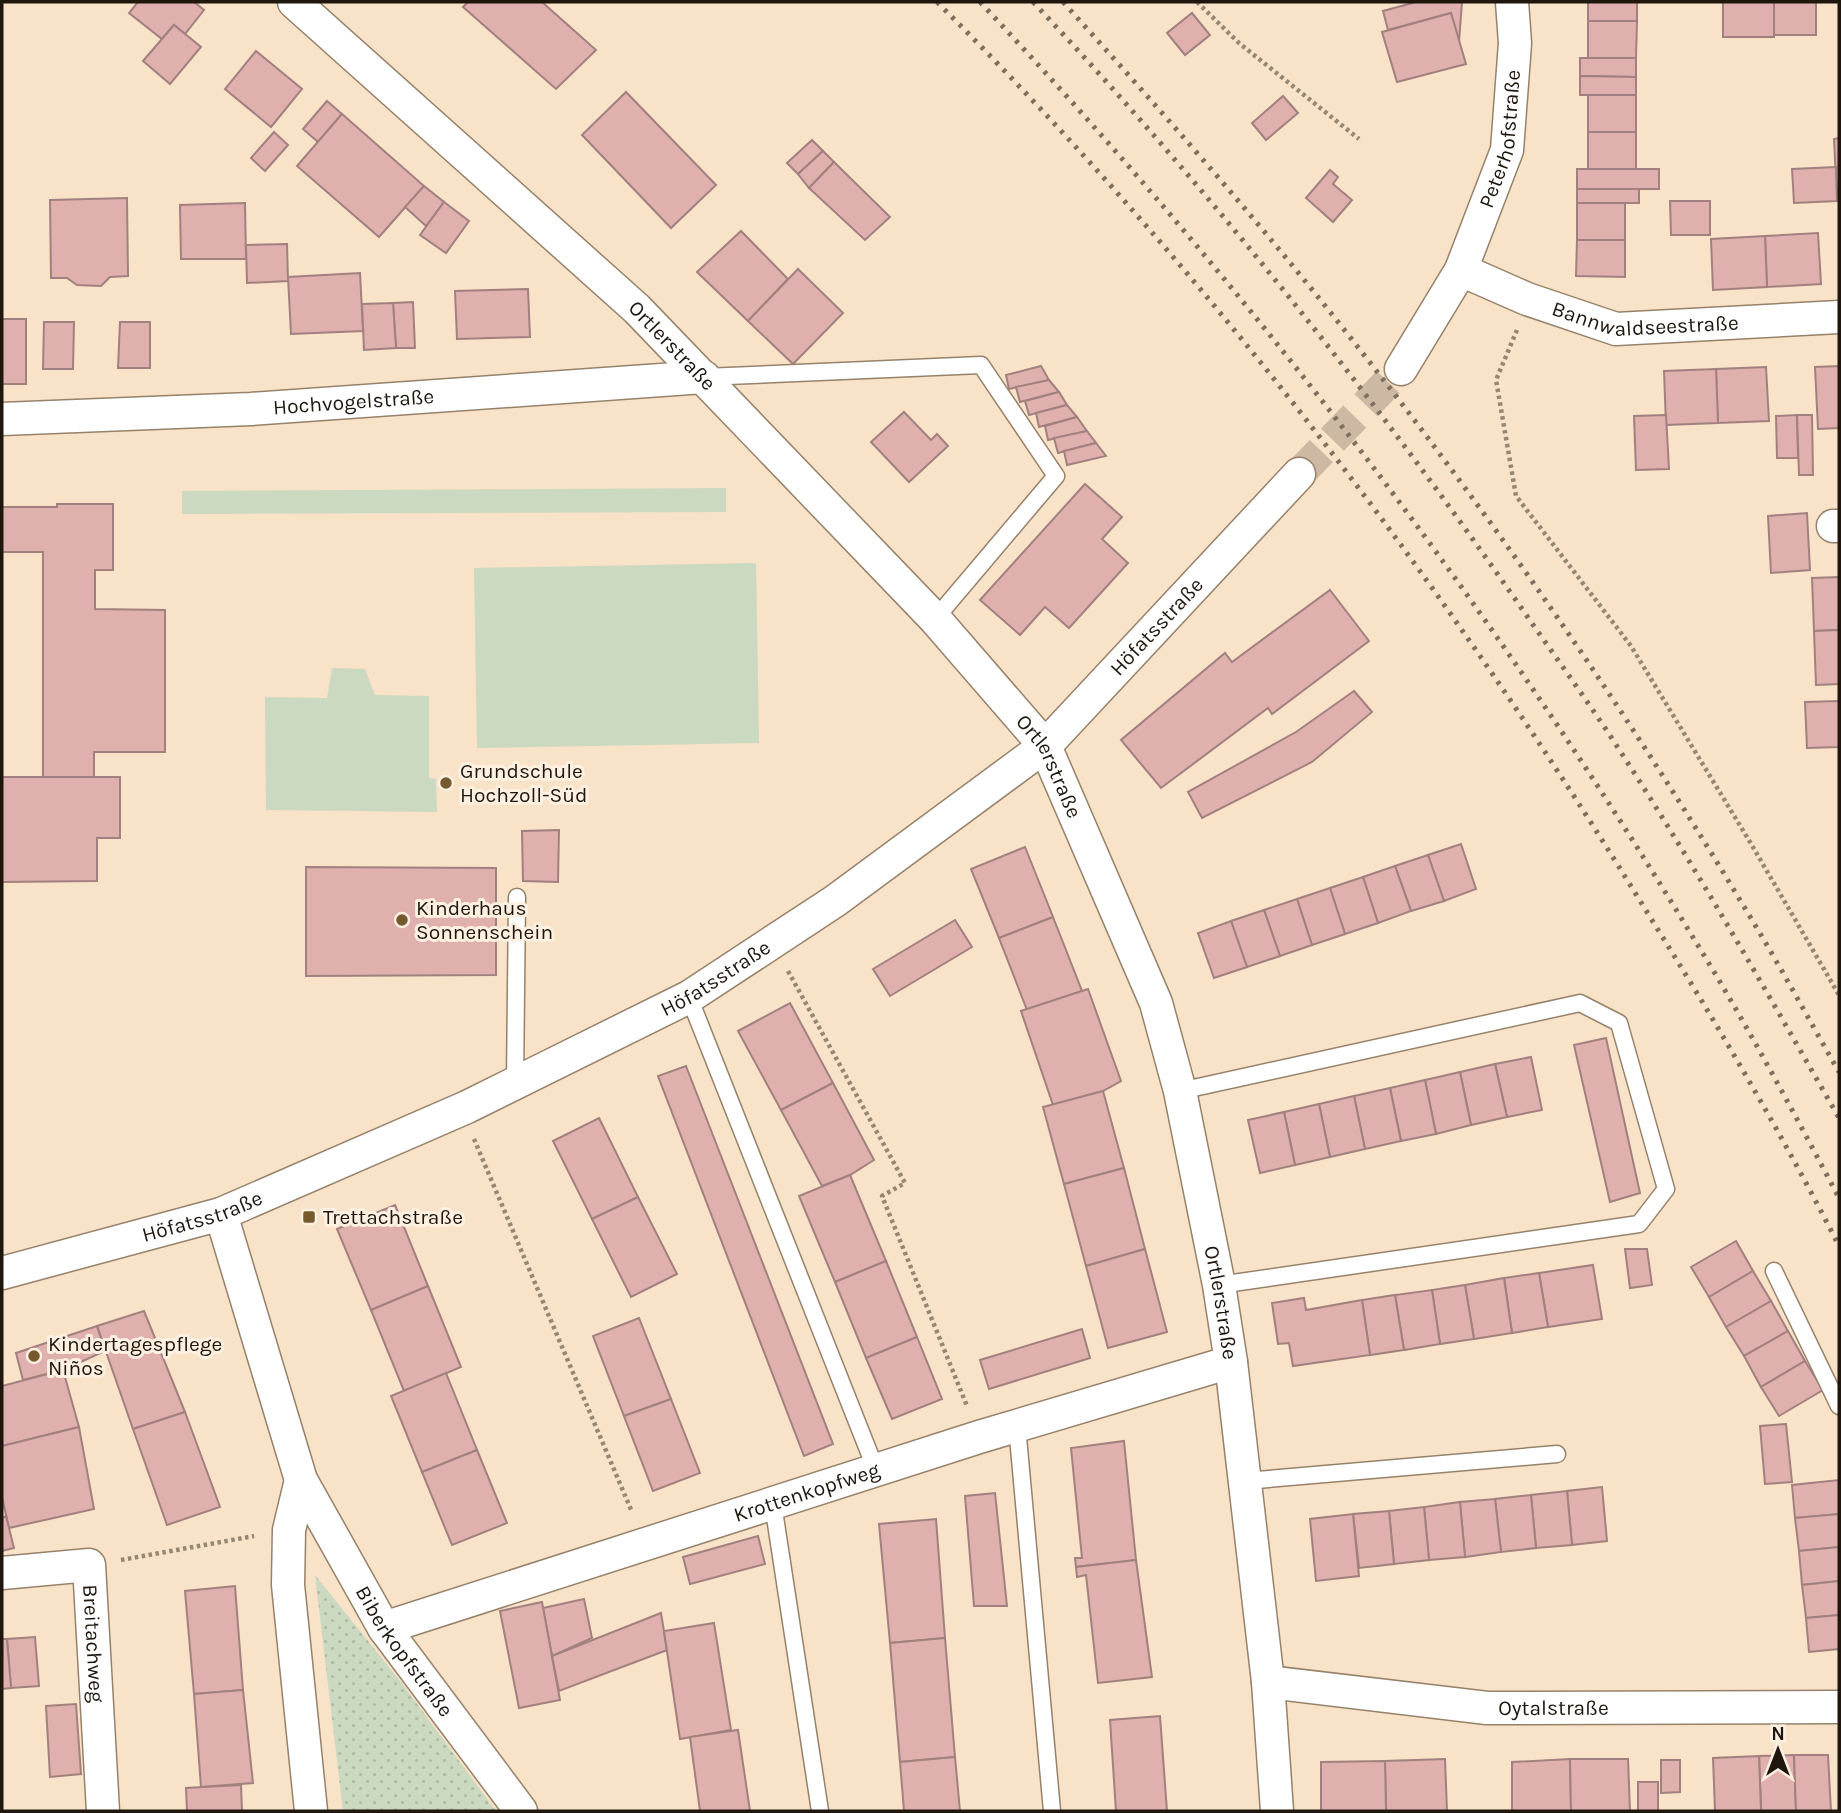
<svg xmlns="http://www.w3.org/2000/svg" width="1841" height="1813" font-family="Karla,sans-serif">
<style>
.grass{fill:url(#grass-dots)}
.pitch{fill:#cbd9c0}
.building{fill:#e0b0af;stroke:#a1807f;stroke-width:2}
.lines{fill:none;stroke-linecap:round;stroke-linejoin:round}
.minor-tunnel{stroke:#cdb9a3;stroke-width:32;stroke-dasharray:32 16;stroke-linecap:butt}
.service-casing{stroke:#96826a;stroke-width:19}
.minor-casing{stroke:#96826a;stroke-width:35}
.path{stroke:#968774;stroke-width:4.5;stroke-dasharray:3.5 3.5;stroke-linecap:butt}
.service{stroke:#fff;stroke-width:16}
.minor{stroke:#fff;stroke-width:32}
.rail{stroke:#7d6e5e;stroke-width:5;stroke-dasharray:3.5 7;stroke-linecap:butt}
.poi-dot{fill:#765a2d;stroke:#fef1e2;stroke-width:2.5}
.labels{text-anchor:middle;stroke-width:6;stroke-linejoin:round;paint-order:stroke}
.street-label{font-size:21px;fill:#1f170e;stroke:#fef1e2}
.poi-label{font-size:21px;fill:#1f170e;stroke:#fef1e2;text-anchor:start}
</style>
<defs>
<pattern id="grass-dots" width="8" height="8" patternUnits="userSpaceOnUse" patternTransform="scale(1.75)"><rect width="8" height="8" fill="#cbd9c0"/><path d="M2 2h.1M6 6h.1" fill="none" stroke="#aebaa4" stroke-width="1.8" stroke-linecap="round"/></pattern>
</defs>
<rect width="100%" height="100%" fill="#f8e2c8"/>
<!-- grass -->
<polygon class="grass" points="315,1575 401,1682 496,1811 343,1811"/>
<!-- pitch -->
<g class="pitch">
<polygon points="726,488 726,512 182,514 182,491"/>
<polygon points="756,563 759,743 477,748 474,568"/>
<polygon points="332,668 365,669 375,695 429,696 429,778 436,779 437,812 266,810 265,697 327,698"/>
</g>
<!-- building -->
<g class="building">
<polygon points="138,2 194,2 204,10 185,34 174,25 162,39 129,13"/>
<polygon points="468,2 542,2 596,50 556,89 463,7"/>
<polygon points="1416,2 1462,2 1459,42 1451,13 1388,30 1383,11"/>
<rect x="1588" y="2" width="49" height="19"/>
<rect x="1723" y="2" width="51" height="35"/>
<rect x="1774" y="2" width="42" height="33"/>
<polygon points="1192,13 1210,35 1185,55 1167,33"/>
<polygon points="1451,13 1466,64 1397,82 1382,32"/>
<polygon points="1588,21 1637,21 1636,58 1588,58"/>
<polygon points="174,25 201,47 170,84 143,61"/>
<polygon points="256,51 302,89 271,127 225,89"/>
<polygon points="1580,58 1636,58 1636,77 1580,76"/>
<polygon points="1580,76 1636,77 1636,95 1580,95"/>
<polygon points="626,92 716,185 671,228 582,135"/>
<rect x="1588" y="95" width="48" height="37"/>
<polygon points="1283,96 1298,113 1266,140 1252,123"/>
<polygon points="327,101 342,114 318,142 303,129"/>
<polygon points="342,114 424,186 379,237 297,166"/>
<polygon points="274,132 288,145 265,171 251,158"/>
<rect x="1588" y="132" width="48" height="37"/>
<polygon points="1839,138 1839,201 1837,201 1834,139"/>
<polygon points="812,140 823,151 798,174 787,163"/>
<polygon points="823,151 834,162 809,188 798,174"/>
<polygon points="834,162 890,217 865,240 809,188"/>
<polygon points="1836,167 1837,201 1794,203 1792,169"/>
<rect x="1577" y="169" width="82" height="20"/>
<polygon points="1330,170 1338,177 1333,184 1352,200 1333,222 1306,198"/>
<polygon points="424,186 444,202 426,226 405,207"/>
<rect x="1577" y="189" width="62" height="14"/>
<polygon points="127,198 128,276 110,277 101,286 77,285 67,278 51,278 50,200"/>
<polygon points="1670,201 1710,201 1710,235 1671,235"/>
<polygon points="444,202 469,221 446,253 420,235"/>
<polygon points="245,203 246,259 181,259 180,205"/>
<rect x="1577" y="203" width="48" height="37"/>
<polygon points="741,231 788,279 748,321 697,272"/>
<polygon points="1818,233 1821,284 1767,287 1765,236"/>
<polygon points="1765,236 1767,287 1713,290 1711,239"/>
<polygon points="1577,240 1625,240 1625,277 1576,276"/>
<polygon points="287,244 288,281 247,283 246,245"/>
<polygon points="798,269 843,313 793,364 748,321"/>
<polygon points="360,273 363,331 291,334 288,277"/>
<polygon points="528,289 530,337 457,339 455,291"/>
<polygon points="413,302 415,348 396,348 393,303"/>
<polygon points="393,303 396,348 364,350 362,304"/>
<rect x="2" y="319" width="24" height="65"/>
<polygon points="44,322 74,322 73,369 43,369"/>
<polygon points="120,322 150,322 150,368 118,368"/>
<polygon points="1041,366 1049,380 1009,389 1006,375"/>
<polygon points="1839,366 1839,428 1818,429 1815,367"/>
<polygon points="1766,367 1769,421 1718,423 1716,369"/>
<polygon points="1716,369 1718,423 1666,425 1664,371"/>
<polygon points="1049,380 1059,392 1020,402 1016,387"/>
<polygon points="1059,392 1067,405 1029,415 1025,401"/>
<polygon points="1067,405 1077,417 1039,427 1036,413"/>
<polygon points="904,412 931,440 937,434 948,446 909,482 871,442"/>
<polygon points="1666,415 1669,469 1636,470 1634,416"/>
<polygon points="1797,415 1798,458 1777,458 1776,416"/>
<polygon points="1797,415 1812,415 1813,475 1799,475"/>
<polygon points="1077,417 1087,431 1048,440 1045,426"/>
<polygon points="1087,431 1096,443 1058,453 1054,438"/>
<polygon points="1096,443 1106,456 1067,465 1064,451"/>
<polygon points="1085,484 1122,517 1102,539 1128,563 1069,628 1045,607 1020,635 980,600"/>
<polygon points="57,504 113,504 113,570 95,570 95,609 165,610 165,752 94,752 94,777 43,777 43,552 2,552 2,507 57,507"/>
<polygon points="1807,513 1810,570 1771,573 1768,516"/>
<polygon points="1839,577 1839,630 1814,631 1812,578"/>
<polygon points="1330,590 1369,641 1272,714 1268,708 1161,788 1121,740 1225,653 1232,662"/>
<polygon points="1839,630 1839,684 1816,685 1814,631"/>
<polygon points="1354,691 1372,712 1312,762 1202,818 1188,792 1296,732"/>
<polygon points="1839,701 1839,747 1807,748 1805,702"/>
<polygon points="2,777 120,777 120,838 97,838 97,881 2,882"/>
<polygon points="559,830 558,882 523,881 522,831"/>
<polygon points="1461,844 1476,889 1444,901 1428,855"/>
<polygon points="1025,847 1053,917 999,938 971,869"/>
<polygon points="1428,855 1444,901 1411,911 1395,866"/>
<polygon points="1395,866 1411,911 1378,923 1363,877"/>
<polygon points="306,867 496,868 496,975 306,976"/>
<polygon points="1363,877 1378,923 1345,934 1330,888"/>
<polygon points="1330,888 1345,934 1312,945 1297,899"/>
<polygon points="1297,899 1312,945 1280,956 1264,910"/>
<polygon points="1264,910 1280,956 1247,967 1231,921"/>
<polygon points="1053,917 1082,991 1027,1010 999,938"/>
<polygon points="955,920 972,947 890,996 873,969"/>
<polygon points="1231,921 1247,967 1214,978 1198,933"/>
<polygon points="1088,989 1121,1081 1103,1091 1053,1105 1021,1011"/>
<polygon points="790,1003 833,1083 781,1110 738,1031"/>
<polygon points="1606,1038 1640,1193 1610,1202 1574,1045"/>
<polygon points="1531,1057 1542,1110 1507,1117 1495,1064"/>
<polygon points="1495,1064 1507,1117 1471,1125 1460,1072"/>
<polygon points="686,1066 833,1444 804,1456 658,1076"/>
<polygon points="1460,1072 1471,1125 1436,1134 1425,1080"/>
<polygon points="1425,1080 1436,1134 1401,1141 1390,1088"/>
<polygon points="833,1083 874,1160 850,1175 822,1186 781,1110"/>
<polygon points="1390,1088 1401,1141 1365,1149 1354,1096"/>
<polygon points="1103,1091 1124,1168 1064,1184 1043,1107"/>
<polygon points="1354,1096 1365,1149 1330,1157 1319,1104"/>
<polygon points="1319,1104 1330,1157 1295,1165 1284,1112"/>
<polygon points="1284,1112 1295,1165 1260,1173 1248,1120"/>
<polygon points="599,1118 638,1197 592,1219 553,1141"/>
<polygon points="1124,1168 1145,1249 1086,1266 1064,1184"/>
<polygon points="850,1175 886,1261 835,1282 799,1196"/>
<polygon points="638,1197 677,1274 631,1297 592,1219"/>
<polygon points="395,1205 428,1286 371,1310 337,1229"/>
<polygon points="1736,1241 1753,1271 1709,1297 1691,1267"/>
<polygon points="1145,1249 1167,1332 1108,1348 1086,1266"/>
<polygon points="1625,1249 1647,1249 1652,1285 1630,1288"/>
<polygon points="886,1261 917,1337 866,1358 835,1282"/>
<polygon points="1593,1265 1602,1319 1548,1327 1539,1273"/>
<polygon points="1753,1271 1771,1301 1726,1327 1709,1297"/>
<polygon points="1539,1273 1548,1327 1512,1333 1504,1278"/>
<polygon points="1504,1278 1512,1333 1474,1339 1465,1285"/>
<polygon points="1465,1285 1474,1339 1440,1344 1432,1290"/>
<polygon points="428,1286 461,1367 404,1391 371,1310"/>
<polygon points="1432,1290 1440,1344 1404,1350 1395,1295"/>
<polygon points="1395,1295 1404,1350 1370,1355 1362,1300"/>
<polygon points="1304,1298 1306,1310 1362,1300 1370,1355 1293,1366 1289,1343 1278,1344 1272,1303"/>
<polygon points="1771,1301 1788,1331 1744,1356 1726,1327"/>
<polygon points="144,1311 185,1412 133,1429 97,1326"/>
<polygon points="639,1318 671,1399 624,1416 593,1336"/>
<polygon points="97,1326 105,1351 63,1370 23,1380 16,1353"/>
<polygon points="1082,1329 1090,1358 989,1389 980,1360"/>
<polygon points="1788,1331 1805,1361 1761,1387 1744,1356"/>
<polygon points="917,1337 942,1399 892,1419 866,1358"/>
<polygon points="1805,1361 1823,1390 1779,1416 1761,1387"/>
<polygon points="63,1370 79,1427 2,1446 2,1386"/>
<polygon points="446,1373 477,1450 422,1472 391,1396"/>
<polygon points="671,1399 700,1473 653,1491 624,1416"/>
<polygon points="185,1412 220,1507 167,1525 133,1429"/>
<polygon points="1786,1424 1792,1482 1765,1484 1760,1426"/>
<polygon points="79,1427 94,1509 9,1528 2,1497 2,1446"/>
<polygon points="1124,1441 1136,1560 1076,1567 1075,1558 1082,1558 1071,1448"/>
<polygon points="477,1450 507,1523 452,1545 422,1472"/>
<polygon points="1839,1480 1839,1514 1795,1518 1792,1485"/>
<polygon points="1602,1487 1607,1541 1572,1545 1567,1491"/>
<polygon points="1567,1491 1572,1545 1536,1548 1531,1495"/>
<polygon points="995,1493 1007,1606 974,1606 965,1496"/>
<polygon points="1531,1495 1536,1548 1501,1552 1495,1499"/>
<polygon points="1495,1499 1501,1552 1465,1557 1460,1502"/>
<polygon points="1460,1502 1465,1557 1429,1560 1424,1507"/>
<polygon points="1424,1507 1429,1560 1394,1564 1389,1511"/>
<polygon points="1389,1511 1394,1564 1359,1568 1353,1514"/>
<polygon points="1353,1514 1359,1576 1316,1581 1310,1519"/>
<polygon points="1839,1514 1839,1547 1799,1551 1795,1518"/>
<polygon points="6,1516 14,1548 2,1551 2,1518"/>
<polygon points="936,1519 945,1638 890,1643 879,1524"/>
<polygon points="758,1536 765,1564 690,1584 683,1557"/>
<polygon points="1839,1547 1839,1581 1802,1585 1799,1551"/>
<polygon points="1136,1560 1152,1677 1098,1683 1086,1575 1077,1577 1076,1567"/>
<polygon points="1839,1581 1839,1615 1806,1618 1802,1585"/>
<polygon points="235,1586 243,1690 194,1694 185,1591"/>
<polygon points="584,1599 592,1638 552,1656 543,1608"/>
<polygon points="542,1602 560,1700 519,1708 500,1611"/>
<polygon points="661,1613 667,1650 559,1691 552,1656"/>
<polygon points="1839,1615 1839,1649 1809,1652 1806,1618"/>
<polygon points="714,1623 731,1730 680,1739 664,1631"/>
<polygon points="35,1637 39,1686 11,1688 7,1639"/>
<polygon points="945,1638 955,1757 900,1762 890,1643"/>
<polygon points="2,1639 7,1639 11,1688 2,1689"/>
<polygon points="243,1690 253,1783 201,1787 194,1694"/>
<polygon points="76,1704 81,1774 50,1777 46,1706"/>
<polygon points="1160,1716 1167,1811 1116,1811 1110,1720"/>
<polygon points="738,1730 750,1811 700,1811 690,1737"/>
<polygon points="1794,1755 1796,1811 1761,1811 1759,1756"/>
<polygon points="1794,1755 1828,1755 1831,1811 1796,1811"/>
<polygon points="1759,1756 1761,1811 1715,1811 1713,1758"/>
<polygon points="955,1757 960,1811 904,1811 900,1762"/>
<polygon points="1445,1759 1447,1811 1386,1811 1385,1761"/>
<polygon points="1570,1759 1571,1811 1512,1811 1512,1762"/>
<polygon points="1570,1759 1628,1759 1630,1811 1571,1811"/>
<polygon points="1661,1760 1680,1760 1680,1792 1661,1793"/>
<polygon points="1385,1761 1386,1811 1321,1811 1321,1762"/>
<rect x="1638" y="1782" width="20" height="29"/>
<polygon points="241,1785 242,1811 187,1811 186,1788"/>
</g>
<g class="lines">
<!-- minor-tunnel -->
<polyline class="minor-tunnel" points="1299,474 1401,369"/>
<defs>
<g id="service">
<polyline points="704,377 981,365 1056,476 935,619"/>
<polyline points="689,997 876,1470"/>
<polyline points="515,1083 517,897"/>
<polyline points="1180,1091 1580,1003 1619,1023 1666,1189 1639,1224 1219,1285"/>
<polyline points="1774,1271 1839,1406"/>
<polyline points="1017,1426 1052,1811"/>
<polyline points="1245,1481 1557,1454"/>
<polyline points="773,1504 820,1811"/>
</g>
<g id="minor">
<path id="s1" d="M294 2 637 309 935 619 1045 746 1156 1003 1180 1091 1219 1285 1231 1362 1268 1682 1277 1811"/>
<path id="s2" d="M1461 270 1527 299 1616 329 1839 317"/>
<path id="s3" d="M1401 369 1461 270 1507 150 1515 43 1512 2"/>
<path id="s4" d="M2 419 251 409 704 377"/>
<polyline points="1833,526 1839,526"/>
<path id="s5" d="M221 1214 301 1480 384 1628 521 1811"/>
<path id="s6" d="M2 1273 221 1214 467 1107 689 997 835 901 1045 746 1299 474"/>
<polyline points="301,1480 289,1530 288,1585 311,1811"/>
<path id="s7" d="M2 1573 89 1565 103 1811"/>
<path id="s8" d="M384 1628 979 1437 1231 1362"/>
<path id="s9" d="M1268 1682 1487 1708 1839 1707"/>
</g>
</defs>
<!-- service casing -->
<use href="#service" class="service-casing"/>
<!-- minor casing -->
<use href="#minor" class="minor-casing"/>
<!-- path -->
<g class="path">
<polyline points="1197,2 1239,43 1359,139"/>
<polyline points="1517,330 1496,380 1516,496 1631,646 1750,842 1839,995"/>
<polyline points="788,971 905,1183 882,1196 967,1406"/>
<polyline points="474,1139 632,1512"/>
<polyline points="121,1560 254,1536"/>
</g>
<!-- service -->
<use href="#service" class="service"/>
<!-- minor -->
<use href="#minor" class="minor"/>
<!-- rail -->
<g class="rail">
<path d="M937 2C1211 275 1448 587 1650 917 1717 1024 1782 1134 1839 1246"/>
<path d="M980 2C1249 288 1490 603 1694 939 1746 1023 1793 1111 1839 1198"/>
<path d="M1033 2C1210 190 1372 394 1520 606 1549 648 1579 689 1607 731 1690 857 1764 987 1839 1118"/>
<path d="M1063 2C1164 114 1264 227 1357 346 1498 525 1629 715 1746 910 1779 964 1808 1018 1839 1072"/>
</g>
</g>
<!-- markers -->
<g class="poi-dot">
<circle cx="446" cy="783" r="7"/>
<circle cx="402" cy="920" r="7"/>
<rect x="302" y="1210" width="14" height="14" rx="3.5"/>
<circle cx="34" cy="1356" r="7"/>
</g>
<g class="labels">
<!-- street labels -->
<g class="street-label">
<text dy="7" stroke="none"><textPath href="#s3" startOffset="254">Peterhofstraße</textPath></text>
<text dy="7" stroke="none"><textPath href="#s2" startOffset="194">Bannwaldseestraße</textPath></text>
<text dy="7" stroke="none"><textPath href="#s1" startOffset="511">Ortlerstraße</textPath></text>
<text dy="7" stroke="none"><textPath href="#s4" startOffset="352">Hochvogelstraße</textPath></text>
<text dy="7" stroke="none"><textPath href="#s6" startOffset="1342">Höfatsstraße</textPath></text>
<text dy="7" stroke="none"><textPath href="#s1" startOffset="1078">Ortlerstraße</textPath></text>
<text dy="7" stroke="none"><textPath href="#s6" startOffset="775">Höfatsstraße</textPath></text>
<text dy="7" stroke="none"><textPath href="#s6" startOffset="208">Höfatsstraße</textPath></text>
<text dy="7" stroke="none"><textPath href="#s1" startOffset="1645">Ortlerstraße</textPath></text>
<text dy="7" stroke="none"><textPath href="#s8" startOffset="444">Krottenkopfweg</textPath></text>
<text dy="7" stroke="none"><textPath href="#s7" startOffset="166">Breitachweg</textPath></text>
<text dy="7" stroke="none"><textPath href="#s5" startOffset="478">Biberkopfstraße</textPath></text>
<text dy="7" stroke="none"><textPath href="#s9" startOffset="287">Oytalstraße</textPath></text>
</g>
<!-- poi labels -->
<g class="poi-label">
<text x="460" y="778">Grundschule<tspan x="460" dy="24">Hochzoll-Süd</tspan></text>
<text x="416" y="915">Kinderhaus<tspan x="416" dy="24">Sonnenschein</tspan></text>
<text x="323" y="1224">Trettachstraße</text>
<text x="48" y="1351">Kindertagespflege<tspan x="48" dy="24">Niños</tspan></text>
</g>
</g>
<!-- border -->
<rect width="1841" height="1813" fill="none" stroke="#1f170e" stroke-width="7"/>
<!-- north arrow -->
<g transform="translate(1778 1750)" stroke="#fef1e2" stroke-width="5" paint-order="stroke">
<path d="M0-5L12 26L0 18L-12 26Z" fill="#1f170e"/>
<text y="-10" font-size="19" font-weight="bold" text-anchor="middle" fill="#1f170e">N</text>
</g>
</svg>
